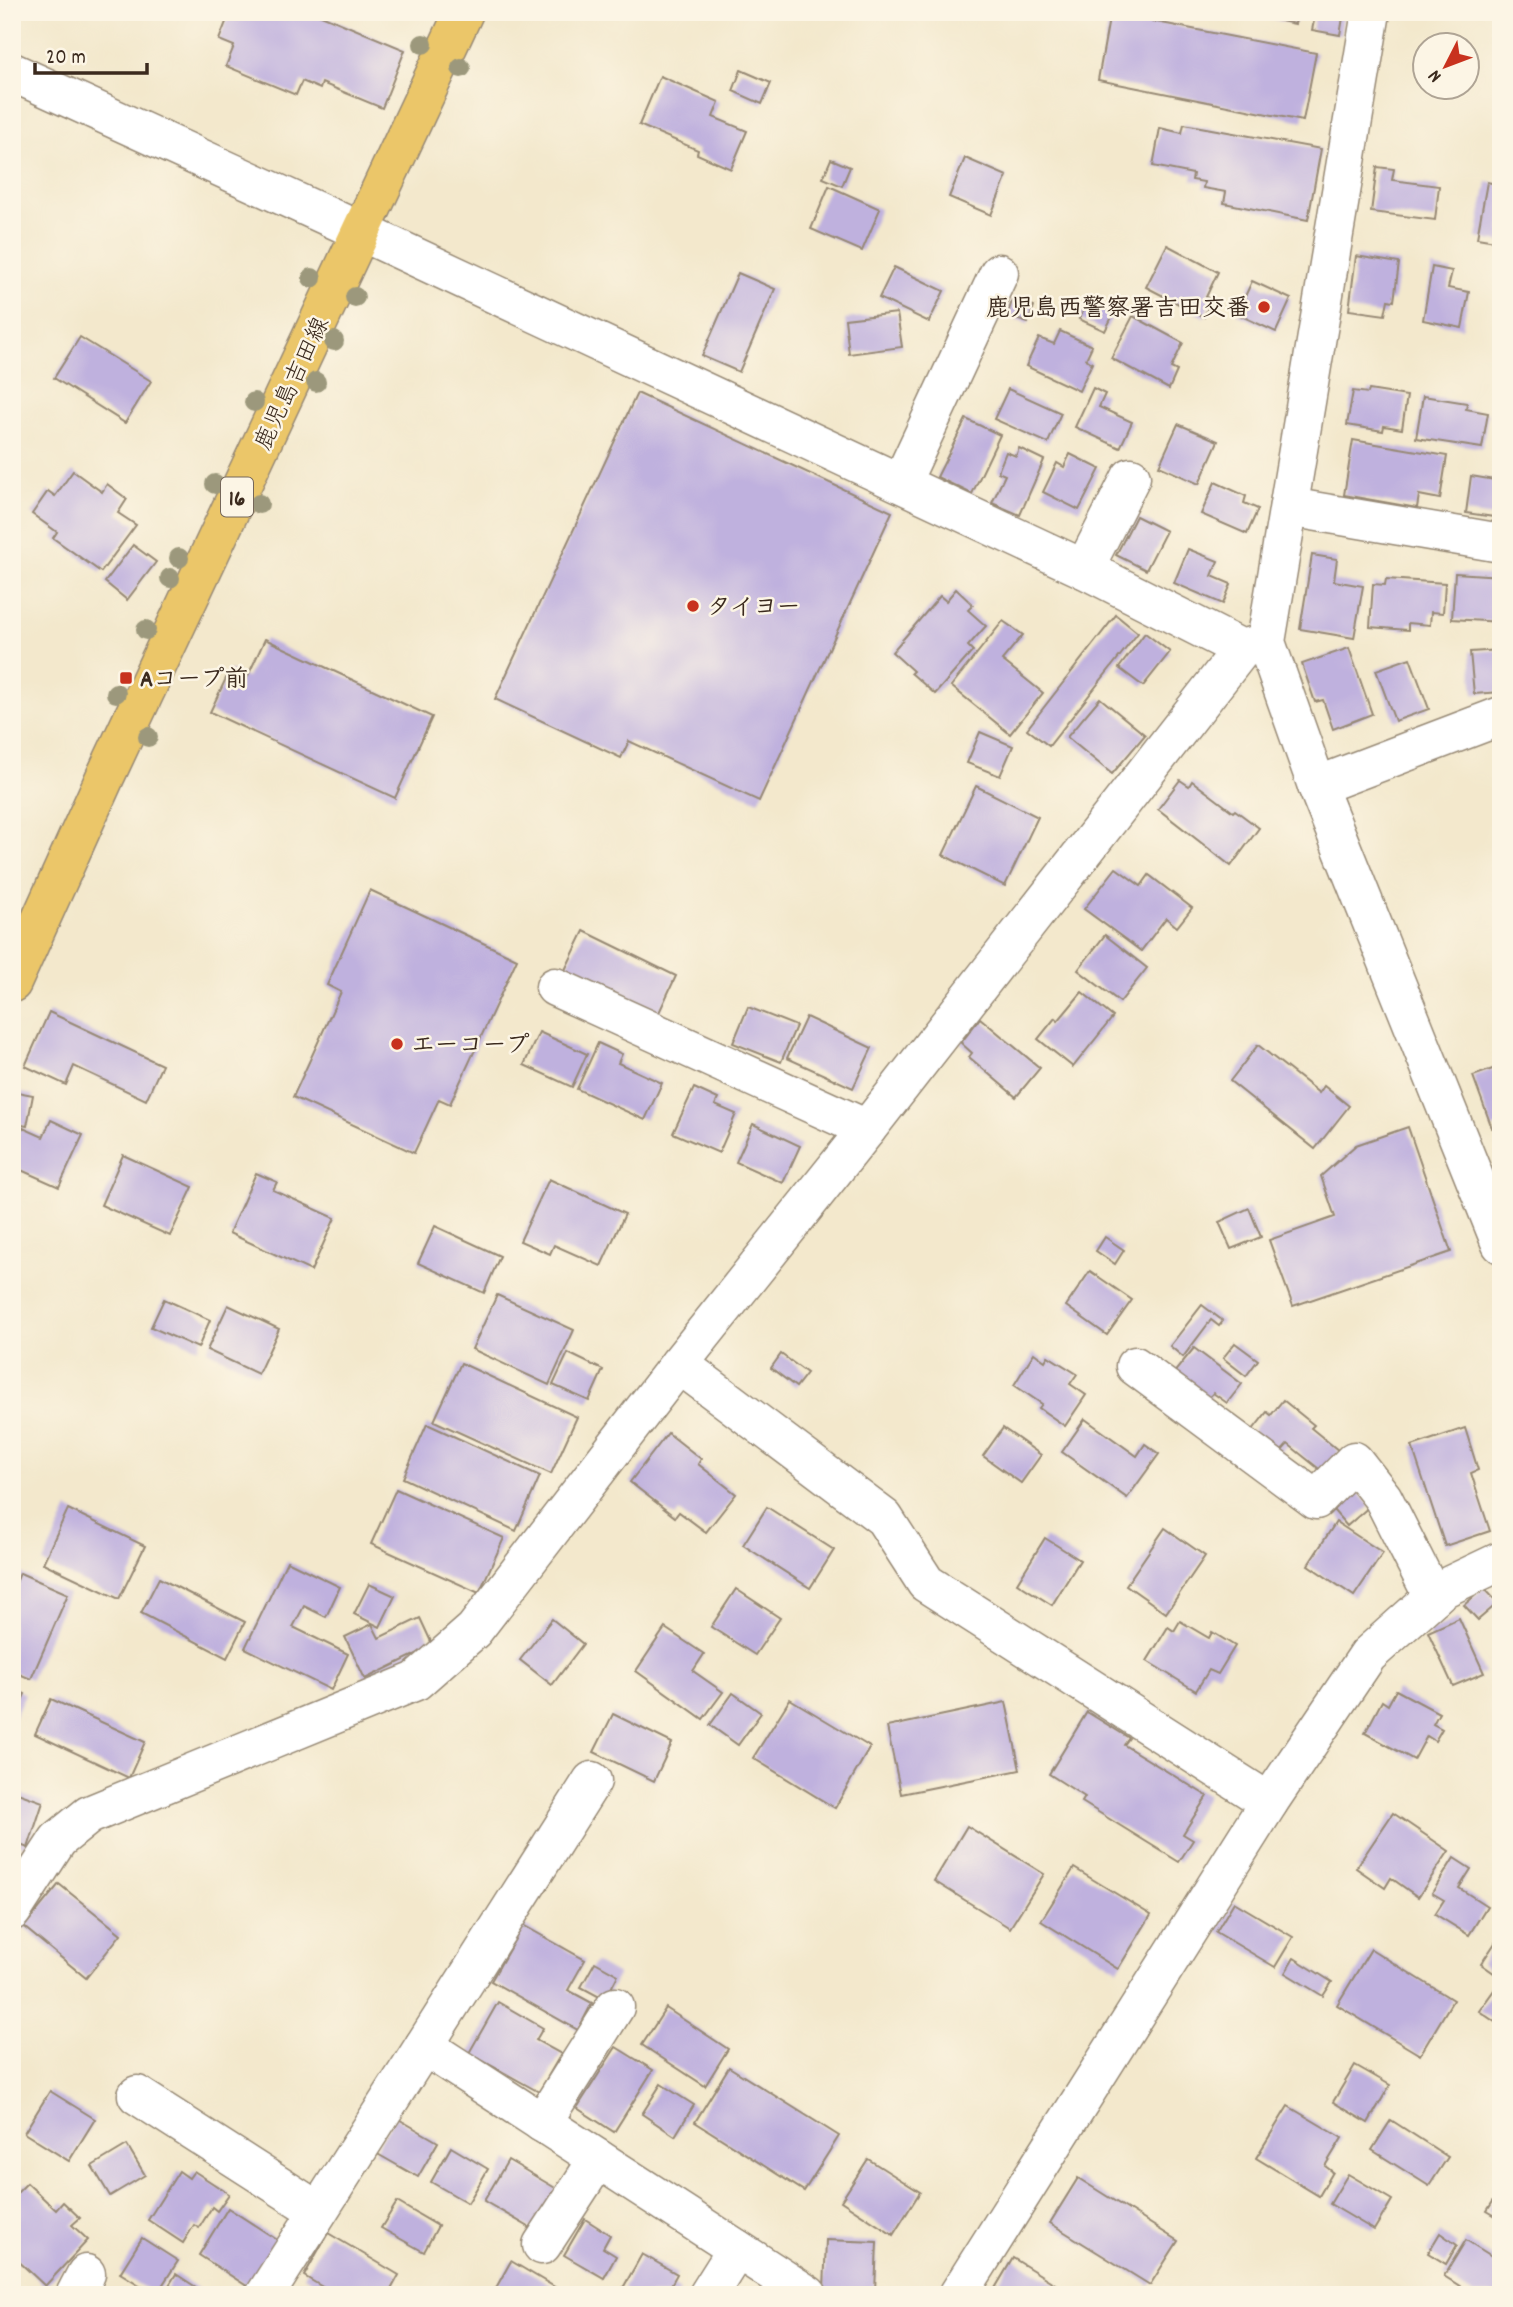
<svg xmlns="http://www.w3.org/2000/svg" width="1513" height="2307" font-family="Dekko,'Klee One',sans-serif">
<style>
.building{fill:#bfb1de}
.lines{fill:none;stroke-linecap:round;stroke-linejoin:round}
.minor-casing{stroke:#978975;stroke-width:41}
.primary-casing{stroke:#978975;stroke-width:41}
.minor{stroke:#fff;stroke-width:38}
.primary{stroke:#ebc669;stroke-width:38}
.tree{fill:#9c987c}
.poi-dot{fill:#c8321e;stroke:#fcf5e5;stroke-width:2.5}
.labels{text-anchor:middle;stroke-width:5;stroke-linejoin:round;paint-order:stroke}
.shield{fill:#fcf5e5;stroke:#75675a;stroke-width:2}
.shield-label{font-size:23px;font-weight:bold;fill:#3b2a1e}
.poi-label{font-size:24px;font-weight:bold;fill:#3b2a1e;stroke:#fcf5e5;text-anchor:start}
.street-label{font-size:24px;fill:#3b2a1e;stroke:#fcf5e5}
</style>
<rect width="100%" height="100%" fill="#fcf5e5"/>
<filter id="ink" filterUnits="userSpaceOnUse"><feTurbulence type="fractalNoise" baseFrequency=".0143" numOctaves="2"/><feDisplacementMap in="SourceGraphic" scale="14" xChannelSelector="R" yChannelSelector="G"/><feConvolveMatrix kernelMatrix="1 2 1 2 8 2 1 2 1" color-interpolation-filters="sRGB"/></filter>
<filter id="wash" filterUnits="userSpaceOnUse"><feTurbulence type="fractalNoise" baseFrequency=".00686" numOctaves="4" result="noise"/><feDisplacementMap in="SourceGraphic" scale="28" xChannelSelector="R" yChannelSelector="G"/><feGaussianBlur stdDeviation="1.57" result="paint"/><feColorMatrix in="noise" values="0 0 0 0 0 0 0 0 0 0 0 0 0 0 0 0 0 1.4 0 .05"/><feComposite in="paint" operator="in"/></filter>
<g filter="url(#wash)">
<rect width="100%" height="100%" fill="#f3e8cc"/>
<g id="blocks">
<!-- building -->
<g class="building">
<polygon points="230,12 314,12 405,50 382,108 322,83 320,89 302,81 296,95 226,66 234,46 219,40"/>
<polygon points="1241,12 1298,12 1295,24"/>
<polygon points="1316,12 1344,12 1340,35 1312,30"/>
<polygon points="1110,13 1316,53 1303,121 1098,80"/>
<polygon points="741,70 771,83 762,104 733,91"/>
<polygon points="660,76 719,102 713,117 747,131 731,169 697,154 698,150 639,125"/>
<polygon points="1184,124 1321,149 1308,220 1224,203 1226,192 1203,188 1204,182 1192,180 1193,174 1153,166 1160,128 1182,133"/>
<polygon points="965,158 1007,176 991,215 949,197"/>
<polygon points="831,159 850,167 842,186 823,178"/>
<polygon points="1377,167 1394,169 1392,180 1439,186 1435,220 1371,212"/>
<polygon points="1487,182 1501,185 1501,242 1477,238"/>
<polygon points="829,186 880,209 862,251 811,229"/>
<polygon points="1167,245 1218,272 1206,297 1212,299 1204,317 1146,287"/>
<polygon points="1356,256 1399,263 1394,301 1388,300 1385,315 1349,310"/>
<polygon points="894,267 944,291 929,322 879,298"/>
<polygon points="1432,267 1452,271 1448,288 1469,292 1462,328 1423,320"/>
<polygon points="738,273 775,289 739,372 702,356"/>
<polygon points="1252,281 1291,299 1276,332 1237,314"/>
<polygon points="1013,298 1034,306 1028,323 1007,316"/>
<polygon points="1089,300 1114,313 1105,331 1079,319"/>
<polygon points="897,313 902,347 849,354 845,319"/>
<polygon points="1133,316 1183,343 1171,368 1177,371 1169,389 1111,358"/>
<polygon points="1060,331 1092,346 1086,359 1092,363 1079,391 1026,366 1039,338 1054,344"/>
<polygon points="80,337 151,381 125,423 54,378"/>
<polygon points="1093,388 1105,394 1099,407 1132,422 1120,448 1075,427"/>
<polygon points="1008,389 1061,413 1048,443 994,419"/>
<polygon points="1369,390 1407,396 1402,429 1384,426 1383,431 1347,425 1353,391 1368,393"/>
<polygon points="637,393 892,512 759,801 629,741 621,758 495,699"/>
<polygon points="1423,396 1467,403 1466,409 1488,413 1482,448 1416,438"/>
<polygon points="966,419 1000,435 972,494 937,477"/>
<polygon points="1178,424 1218,441 1199,484 1159,466"/>
<polygon points="1499,426 1501,426 1501,449 1496,448"/>
<polygon points="1353,440 1447,456 1440,499 1419,495 1417,508 1344,495"/>
<polygon points="1019,448 1044,460 1020,515 992,503 1005,475 998,472 1006,452 1016,456"/>
<polygon points="1070,454 1100,469 1079,510 1043,492 1057,463 1064,467"/>
<polygon points="73,471 102,492 107,484 127,499 118,513 136,525 101,572 53,538 57,532 32,514 48,491 55,496"/>
<polygon points="1471,476 1501,481 1501,518 1466,513"/>
<polygon points="1215,482 1246,496 1244,503 1258,509 1247,534 1201,514"/>
<polygon points="1136,516 1166,531 1146,570 1116,555"/>
<polygon points="133,545 156,562 127,600 105,582"/>
<polygon points="1188,549 1218,561 1212,576 1231,584 1223,604 1174,583"/>
<polygon points="1312,555 1337,559 1334,581 1363,586 1354,638 1300,629"/>
<polygon points="1455,573 1501,576 1501,622 1452,619"/>
<polygon points="1386,579 1445,583 1443,613 1431,612 1430,625 1408,623 1408,630 1370,627 1373,584 1385,585"/>
<polygon points="956,589 973,605 968,610 986,626 968,646 973,651 935,694 911,673 913,671 892,652 940,596 946,601"/>
<polygon points="1116,615 1138,633 1049,746 1027,729"/>
<polygon points="1003,621 1023,635 1002,660 1043,693 1010,734 951,686"/>
<polygon points="1145,633 1170,652 1143,686 1119,668"/>
<polygon points="265,639 432,717 395,798 210,712 230,670 247,678"/>
<polygon points="1349,648 1372,714 1333,729 1323,700 1315,702 1302,664"/>
<polygon points="1501,650 1501,692 1474,694 1470,652"/>
<polygon points="1410,658 1429,709 1395,721 1376,670"/>
<polygon points="1100,698 1145,735 1112,774 1067,737"/>
<polygon points="980,732 1013,746 1000,776 967,763"/>
<polygon points="1180,780 1189,786 1192,781 1233,812 1235,810 1259,828 1231,866 1158,809"/>
<polygon points="976,786 1038,817 1005,886 943,855"/>
<polygon points="1116,868 1141,886 1149,875 1192,908 1177,927 1166,918 1141,951 1084,909"/>
<polygon points="370,890 517,959 450,1104 439,1099 414,1153 293,1097 341,992 327,985"/>
<polygon points="584,931 676,976 657,1017 564,972"/>
<polygon points="1105,935 1147,968 1120,1002 1078,970"/>
<polygon points="1082,992 1113,1017 1073,1067 1038,1039 1055,1018 1058,1021"/>
<polygon points="748,1007 796,1026 781,1062 733,1043"/>
<polygon points="49,1012 162,1065 146,1100 74,1066 66,1085 25,1066"/>
<polygon points="806,1017 872,1048 853,1088 787,1058"/>
<polygon points="980,1018 1040,1068 1016,1097 969,1057 972,1053 961,1043"/>
<polygon points="539,1032 587,1054 572,1087 524,1065"/>
<polygon points="598,1043 622,1054 618,1063 662,1083 645,1120 577,1089"/>
<polygon points="1258,1045 1319,1093 1324,1086 1349,1106 1315,1149 1230,1081"/>
<polygon points="1501,1066 1501,1125 1492,1128 1473,1076"/>
<polygon points="694,1088 718,1099 715,1105 736,1114 719,1153 673,1133"/>
<polygon points="12,1091 33,1095 27,1126 12,1123"/>
<polygon points="51,1120 83,1135 59,1187 12,1166 12,1147 21,1127 43,1137"/>
<polygon points="753,1124 800,1146 783,1183 736,1162"/>
<polygon points="1408,1127 1451,1252 1293,1306 1269,1240 1335,1217 1321,1176 1356,1145"/>
<polygon points="123,1155 193,1187 170,1236 101,1205"/>
<polygon points="256,1173 277,1182 273,1190 335,1218 311,1271 229,1233"/>
<polygon points="549,1179 625,1214 601,1266 554,1245 550,1254 520,1241"/>
<polygon points="1249,1208 1261,1237 1231,1249 1219,1222"/>
<polygon points="435,1226 500,1256 484,1293 418,1263"/>
<polygon points="1105,1237 1124,1250 1115,1264 1096,1251"/>
<polygon points="1090,1271 1132,1300 1107,1335 1066,1306"/>
<polygon points="497,1295 574,1330 549,1385 472,1349"/>
<polygon points="164,1299 210,1320 198,1348 151,1327"/>
<polygon points="228,1305 279,1329 258,1374 207,1350"/>
<polygon points="1202,1305 1223,1321 1219,1326 1211,1320 1183,1357 1170,1346"/>
<polygon points="1235,1343 1258,1360 1246,1376 1223,1358"/>
<polygon points="1194,1348 1242,1384 1227,1403 1213,1393 1207,1400 1173,1374"/>
<polygon points="568,1353 603,1370 589,1401 553,1385"/>
<polygon points="1034,1353 1045,1361 1048,1356 1077,1374 1070,1384 1086,1395 1065,1426 1039,1408 1042,1404 1014,1385"/>
<polygon points="781,1354 807,1373 796,1387 771,1368"/>
<polygon points="461,1363 577,1417 551,1474 434,1421"/>
<polygon points="1283,1400 1314,1425 1311,1428 1339,1451 1323,1472 1288,1444 1280,1453 1252,1431 1267,1412 1271,1415"/>
<polygon points="1085,1419 1137,1456 1145,1444 1159,1454 1127,1498 1062,1452"/>
<polygon points="427,1424 540,1476 516,1531 403,1478"/>
<polygon points="1003,1428 1041,1455 1021,1483 983,1456"/>
<polygon points="1465,1428 1478,1470 1471,1473 1490,1531 1445,1546 1412,1446"/>
<polygon points="668,1433 701,1459 698,1464 736,1494 706,1532 679,1512 675,1517 630,1482"/>
<polygon points="1349,1483 1370,1506 1347,1526 1327,1503"/>
<polygon points="396,1489 504,1538 479,1593 371,1544"/>
<polygon points="767,1507 834,1550 810,1588 743,1545"/>
<polygon points="68,1509 145,1546 119,1599 43,1563"/>
<polygon points="1336,1522 1383,1553 1354,1596 1308,1565"/>
<polygon points="1165,1528 1205,1556 1166,1613 1126,1585"/>
<polygon points="1045,1538 1080,1560 1052,1605 1017,1583"/>
<polygon points="287,1561 340,1587 326,1617 304,1606 293,1627 348,1654 331,1690 245,1648"/>
<polygon points="20,1573 68,1594 31,1679 12,1671 12,1592"/>
<polygon points="159,1578 245,1622 227,1658 141,1613"/>
<polygon points="369,1584 395,1596 380,1627 354,1614"/>
<polygon points="1484,1588 1498,1603 1478,1620 1464,1605"/>
<polygon points="736,1589 780,1618 755,1655 711,1627"/>
<polygon points="420,1618 433,1646 365,1679 345,1637 372,1624 379,1638"/>
<polygon points="1459,1618 1484,1673 1453,1686 1428,1632"/>
<polygon points="552,1619 583,1644 552,1685 520,1660"/>
<polygon points="1180,1621 1209,1638 1212,1632 1235,1646 1218,1674 1209,1670 1196,1691 1147,1661 1168,1627 1174,1631"/>
<polygon points="665,1628 704,1654 693,1671 723,1692 703,1719 636,1671"/>
<polygon points="12,1688 25,1694 12,1722"/>
<polygon points="1396,1690 1439,1713 1433,1724 1442,1729 1435,1741 1427,1736 1414,1760 1365,1733 1382,1701 1388,1705"/>
<polygon points="733,1693 761,1713 738,1745 710,1725"/>
<polygon points="51,1699 145,1742 129,1778 35,1734"/>
<polygon points="790,1699 870,1747 835,1808 753,1758"/>
<polygon points="1006,1702 1020,1770 901,1794 887,1727"/>
<polygon points="1087,1712 1129,1738 1124,1745 1207,1796 1183,1834 1193,1840 1179,1862 1082,1802 1085,1797 1049,1774"/>
<polygon points="613,1714 672,1743 654,1781 594,1752"/>
<polygon points="12,1791 43,1802 28,1848 12,1842"/>
<polygon points="1393,1813 1449,1851 1418,1897 1391,1878 1385,1888 1356,1868"/>
<polygon points="967,1826 1044,1874 1010,1928 934,1881"/>
<polygon points="1454,1858 1471,1869 1459,1888 1487,1906 1469,1935 1435,1914 1444,1900 1432,1893"/>
<polygon points="1074,1868 1151,1915 1118,1969 1041,1921"/>
<polygon points="59,1884 121,1934 86,1978 24,1927"/>
<polygon points="1234,1902 1293,1937 1275,1967 1216,1932"/>
<polygon points="523,1925 585,1960 568,1990 592,2003 578,2030 491,1981"/>
<polygon points="1501,1934 1501,1978 1481,1964"/>
<polygon points="1371,1949 1453,2000 1420,2055 1337,2005"/>
<polygon points="1294,1958 1332,1982 1323,1996 1285,1973"/>
<polygon points="595,1962 618,1975 605,2000 581,1987"/>
<polygon points="1497,1986 1501,1989 1501,2026 1479,2011"/>
<polygon points="498,2002 543,2028 536,2040 561,2054 539,2092 469,2053"/>
<polygon points="666,2008 728,2049 705,2086 642,2045"/>
<polygon points="616,2047 653,2070 614,2132 577,2108"/>
<polygon points="1355,2065 1390,2085 1368,2123 1333,2102"/>
<polygon points="729,2067 839,2136 804,2191 695,2122"/>
<polygon points="661,2084 694,2105 675,2136 642,2114"/>
<polygon points="50,2091 95,2119 69,2161 24,2133"/>
<polygon points="1288,2106 1342,2138 1325,2166 1333,2172 1319,2196 1256,2158"/>
<polygon points="395,2117 438,2142 418,2177 374,2152"/>
<polygon points="1391,2120 1448,2157 1429,2186 1372,2150"/>
<polygon points="127,2145 145,2175 110,2196 92,2166"/>
<polygon points="451,2147 488,2169 468,2203 431,2182"/>
<polygon points="868,2159 920,2192 893,2235 841,2201"/>
<polygon points="508,2160 557,2189 534,2230 484,2201"/>
<polygon points="179,2171 189,2178 194,2171 229,2194 217,2211 212,2207 199,2228 194,2225 183,2243 148,2220"/>
<polygon points="1348,2174 1392,2200 1374,2230 1330,2204"/>
<polygon points="1078,2178 1178,2241 1150,2285 1050,2223"/>
<polygon points="27,2183 56,2210 63,2202 80,2218 72,2225 88,2240 45,2286 12,2255 12,2198"/>
<polygon points="1501,2189 1501,2219 1487,2211"/>
<polygon points="397,2202 438,2226 424,2252 381,2228"/>
<polygon points="228,2208 279,2241 250,2288 199,2255"/>
<polygon points="585,2219 610,2235 603,2248 616,2256 604,2278 564,2255"/>
<polygon points="328,2233 399,2275 388,2295 336,2295 304,2276"/>
<polygon points="1440,2233 1457,2245 1446,2264 1428,2253"/>
<polygon points="142,2238 178,2261 156,2295 120,2273"/>
<polygon points="826,2240 877,2242 875,2292 824,2290"/>
<polygon points="1466,2240 1501,2262 1501,2295 1474,2295 1444,2276"/>
<polygon points="642,2254 677,2274 671,2285 680,2291 678,2295 634,2295 623,2288"/>
<polygon points="1013,2258 1068,2292 1066,2295 991,2295"/>
<polygon points="511,2261 568,2295 492,2295"/>
<polygon points="176,2274 208,2295 163,2295"/>
<polygon points="12,2287 23,2293 22,2295 12,2295"/>
</g>
</g>
</g>
<g filter="url(#ink)">
<use href="#blocks" fill-opacity="0" stroke="#978975" stroke-width="2"/>
<g class="lines">
<defs>
<g id="minor">
<polyline points="1371,12 1266,642 1317,786 1501,1244"/>
<polyline points="12,72 362,232 1084,569 1242,649"/>
<polyline points="901,483 999,273"/>
<polyline points="1289,507 1501,543"/>
<polyline points="1084,569 1131,477"/>
<polyline points="1317,786 1501,716"/>
<polyline points="555,987 867,1129"/>
<polyline points="679,1364 884,1518 926,1583 1269,1802"/>
<polyline points="1135,1366 1316,1500 1354,1461 1383,1498 1433,1597"/>
<polyline points="12,1911 58,1840 89,1815 416,1681 474,1630 679,1364 867,1129 1242,649 1266,642"/>
<polyline points="424,2046 592,1781"/>
<polyline points="137,2095 318,2211"/>
<polyline points="542,2123 615,2007"/>
<polyline points="542,2245 598,2159"/>
<polyline points="75,2295 86,2274"/>
<polyline points="265,2295 424,2046 808,2295"/>
<polyline points="708,2295 737,2249"/>
<polyline points="958,2295 1269,1802 1368,1655 1442,1589 1501,1561"/>
</g>
<polyline id="primary" points="12,983 105,777 464,12"/>
</defs>
<!-- minor casing -->
<use href="#minor" class="minor-casing"/>
<!-- primary casing -->
<use href="#primary" class="primary-casing"/>
<!-- minor -->
<use href="#minor" class="minor"/>
<!-- primary -->
<use href="#primary" class="primary"/>
</g>
<!-- trees -->
<g class="tree">
<circle cx="423" cy="44" r="10"/>
<circle cx="461" cy="68" r="10"/>
<circle cx="312" cy="278" r="10"/>
<circle cx="355" cy="297" r="10"/>
<circle cx="334" cy="341" r="10"/>
<circle cx="316" cy="382" r="10"/>
<circle cx="254" cy="402" r="10"/>
<circle cx="215" cy="484" r="10"/>
<circle cx="259" cy="504" r="10"/>
<circle cx="179" cy="558" r="10"/>
<circle cx="170" cy="578" r="10"/>
<circle cx="146" cy="630" r="10"/>
<circle cx="116" cy="693" r="10"/>
<circle cx="148" cy="737" r="10"/>
</g>
</g>
<!-- markers -->
<g class="poi-dot">
<circle cx="1264" cy="307" r="7"/>
<circle cx="693" cy="606" r="7"/>
<rect x="119" y="671" width="14" height="14" rx="3.5"/>
<circle cx="397" cy="1044" r="7"/>
</g>
<g class="labels">
<!-- shield labels -->
<rect class="shield" x="221" y="477.5" width="32" height="39" rx="5"/>
<g class="shield-label">
<text x="237" y="505">16</text>
</g>
<!-- poi labels -->
<g class="poi-label">
<text x="1250" y="315" text-anchor="end">鹿児島西警察署吉田交番</text>
<text x="707" y="614">タイヨー</text>
<text x="140" y="686">Aコープ前</text>
<text x="411" y="1052">エーコープ</text>
</g>
<!-- street labels -->
<g class="street-label">
<text transform="translate(291 383) rotate(-65)" y="8">鹿児島吉田線</text>
</g>
</g>
<!-- margin -->
<rect width="1513" height="2307" fill="none" stroke="#fcf5e5" stroke-width="42"/>
<!-- north arrow -->
<g transform="translate(1446 66) rotate(228)"><circle r="33" fill="#fcf5e5" stroke="#afa495" stroke-width="2"/>
<path d="M0-5L12 26L0 18L-12 26Z" fill="#c8321e"/>
<text y="-10" font-size="19" font-weight="bold" text-anchor="middle" fill="#3b2a1e">N</text>
</g>
<!-- scale -->
<path d="M35 63v10h112v-10" fill="none" stroke="#3b2a1e" stroke-width="3.5"/>
<text x="46" y="63" font-size="21" fill="#3b2a1e" stroke="#fcf5e5" stroke-width="5" paint-order="stroke">20 m</text>
</svg>
